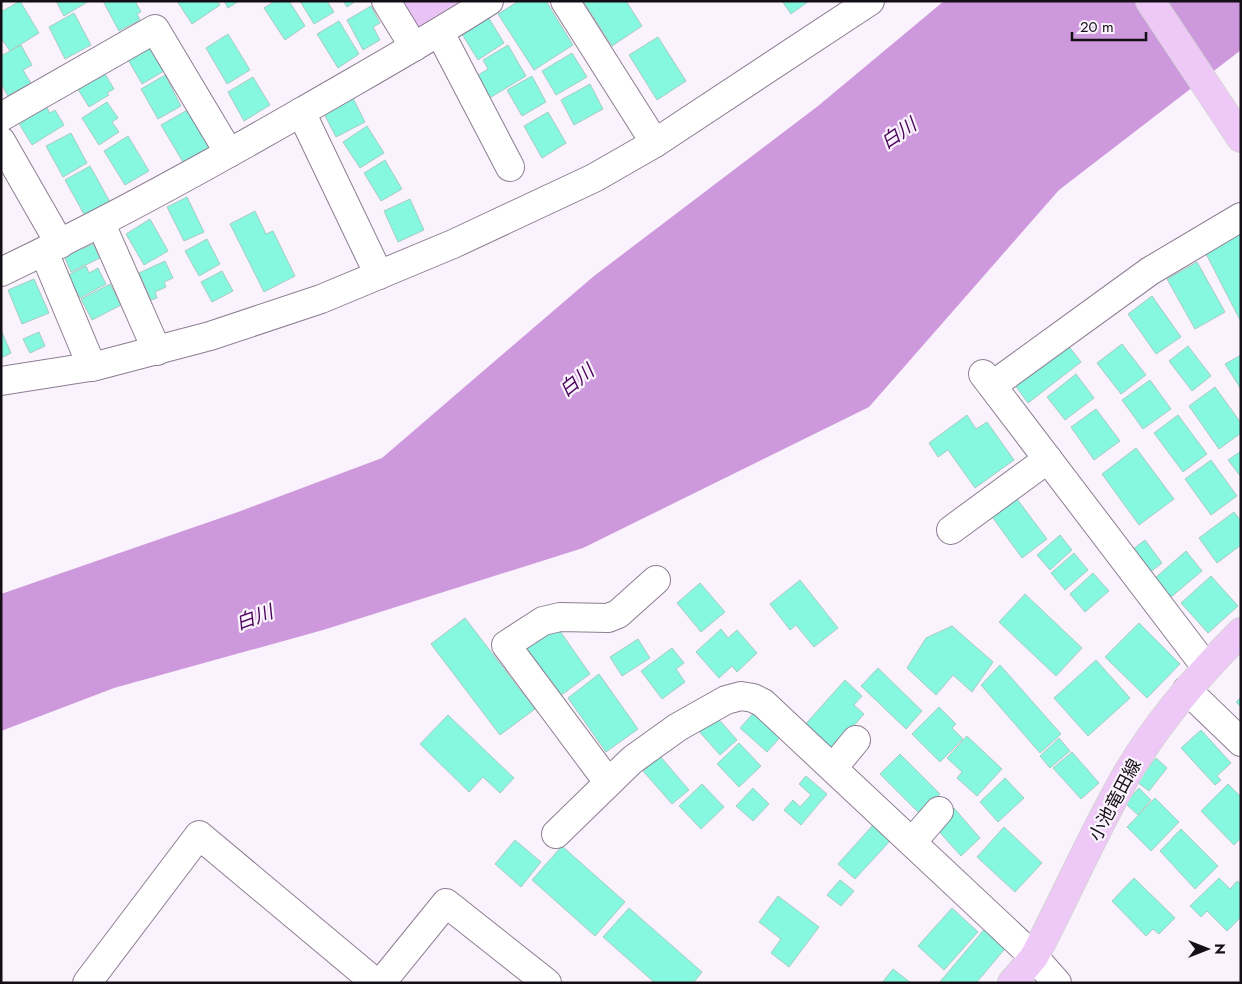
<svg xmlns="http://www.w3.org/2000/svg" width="1242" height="984" font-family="Jost,'Noto Sans JP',sans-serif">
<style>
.green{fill:#eac3f6}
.water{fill:#cd98dc}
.building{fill:#85f8df;stroke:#a9cbc3}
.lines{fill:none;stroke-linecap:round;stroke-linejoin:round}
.minor-casing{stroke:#8e7d93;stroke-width:30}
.major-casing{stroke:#d5d4d5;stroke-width:30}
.minor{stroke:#fff;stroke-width:28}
.major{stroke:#eec9f8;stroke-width:28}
.labels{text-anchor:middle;stroke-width:4.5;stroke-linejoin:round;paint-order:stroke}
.street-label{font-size:18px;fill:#140e16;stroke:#faf2fc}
.water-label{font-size:19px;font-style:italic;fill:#4c065c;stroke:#faf2fc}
</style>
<rect width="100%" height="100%" fill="#faf2fc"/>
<!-- green -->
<polygon class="green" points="394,1 471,1 414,34"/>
<!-- water -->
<polygon class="water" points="944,1 1241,1 1241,50 1059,190 869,407 583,548 323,630 114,688 1,731 1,594 238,512 382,458 594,276 818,106"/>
<!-- building -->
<g class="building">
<polygon points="20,1 39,33 10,51 1,38 1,12"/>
<polygon points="56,1 89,1 64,16"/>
<polygon points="103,1 135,1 141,12 137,14 140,20 119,31"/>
<polygon points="177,1 217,1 220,5 192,24"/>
<polygon points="224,1 239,1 228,8"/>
<polygon points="275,1 289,1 305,26 285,40 264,8"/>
<polygon points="300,1 327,1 334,12 314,24"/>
<polygon points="343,1 356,1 347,7"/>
<polygon points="519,1 546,1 573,45 534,70 498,14"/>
<polygon points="583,1 626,1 642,26 612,46"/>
<polygon points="782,1 809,1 791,14"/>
<polygon points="371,6 380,23 373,27 380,40 363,50 347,20"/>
<polygon points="74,13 91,45 65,59 49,27"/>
<polygon points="487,15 504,43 478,60 460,31"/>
<polygon points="339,21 359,54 338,68 317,34"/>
<polygon points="228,34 250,70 227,84 206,48"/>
<polygon points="658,37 686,81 657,100 629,55"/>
<polygon points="21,45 32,65 23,70 31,83 8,96 1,83 1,56"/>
<polygon points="154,45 166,70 142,84 123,51"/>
<polygon points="508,45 526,76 483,102 470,80 488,69 483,60"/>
<polygon points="572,53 587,77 556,95 542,71"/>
<polygon points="94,72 98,79 105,74 114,89 107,93 109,95 89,107 74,83"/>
<polygon points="165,75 181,106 158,119 141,89"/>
<polygon points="532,76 546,102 522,116 507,90"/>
<polygon points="253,77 270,105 244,121 228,92"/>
<polygon points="590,84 603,109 574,125 561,100"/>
<polygon points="350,92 365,122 336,137 321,108"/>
<polygon points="107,102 118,118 112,122 119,132 99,145 82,118"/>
<polygon points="44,103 50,113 55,110 64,125 32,145 15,117"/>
<polygon points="189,109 211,148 184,164 161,125"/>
<polygon points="548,112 566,143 542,158 524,126"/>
<polygon points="367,126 384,153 360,168 343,142"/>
<polygon points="71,133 87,163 63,177 46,146"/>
<polygon points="128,136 149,171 125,185 104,151"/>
<polygon points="385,160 402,189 381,201 364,173"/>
<polygon points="90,166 110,202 85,216 65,180"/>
<polygon points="187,197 204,232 184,241 167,207"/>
<polygon points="410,199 424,230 398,242 384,211"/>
<polygon points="255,211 266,234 273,231 295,276 264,292 230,224"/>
<polygon points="150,219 168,251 144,265 126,234"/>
<polygon points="1241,226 1241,322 1202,246"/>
<polygon points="78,239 82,249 93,244 100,258 71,272 60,247"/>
<polygon points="207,239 220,264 199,276 185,251"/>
<polygon points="165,261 173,278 164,282 166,287 155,292 157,298 151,300 139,273"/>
<polygon points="1197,262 1225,312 1195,329 1167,279"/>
<polygon points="86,266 89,273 98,268 106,284 80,298 68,275"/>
<polygon points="222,271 233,291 212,302 201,282"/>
<polygon points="34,279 49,313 22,324 8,290"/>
<polygon points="110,284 121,305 92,320 81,299"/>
<polygon points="1152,296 1181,337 1156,354 1128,314"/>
<polygon points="1,330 11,353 1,358"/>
<polygon points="39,332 45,346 30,353 23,339"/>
<polygon points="1067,344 1081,362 1028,403 1014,384"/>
<polygon points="1122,344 1146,375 1121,394 1097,363"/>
<polygon points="1188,346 1211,376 1192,391 1169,361"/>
<polygon points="1241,355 1241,389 1225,364"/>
<polygon points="1076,374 1094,398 1065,420 1047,397"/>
<polygon points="1150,380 1171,409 1143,429 1122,400"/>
<polygon points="1215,387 1241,423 1241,433 1219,449 1189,406"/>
<polygon points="1096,409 1120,441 1094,460 1071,427"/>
<polygon points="967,415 976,429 987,422 1014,460 975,488 948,450 938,457 929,443"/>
<polygon points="1178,415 1207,454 1183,472 1154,433"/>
<polygon points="1136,448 1174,499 1139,525 1102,474"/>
<polygon points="1241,451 1241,477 1228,460"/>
<polygon points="1211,460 1237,496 1211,515 1185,479"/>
<polygon points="1014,495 1047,539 1022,558 990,514"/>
<polygon points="1234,512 1241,521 1241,545 1217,563 1199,538"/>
<polygon points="1060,535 1072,550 1050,570 1037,555"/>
<polygon points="1145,540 1162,563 1145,576 1128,553"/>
<polygon points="1186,551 1202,571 1171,597 1155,578"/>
<polygon points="1074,553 1088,570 1065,590 1051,573"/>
<polygon points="1093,573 1109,591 1085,612 1070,594"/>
<polygon points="1211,576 1238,606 1208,633 1181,603"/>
<polygon points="800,580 838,628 814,647 796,625 790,630 770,604"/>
<polygon points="700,583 725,612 701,632 677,603"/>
<polygon points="1025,594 1082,648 1056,676 999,622"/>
<polygon points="465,618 535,709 500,735 431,644"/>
<polygon points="1139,623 1180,664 1147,698 1105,657"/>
<polygon points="555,624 590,674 560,696 525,646"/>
<polygon points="952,626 993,662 972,692 953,675 936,695 907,668 926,638"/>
<polygon points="721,629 728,638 737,630 757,653 737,672 732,666 719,678 696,652"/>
<polygon points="638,639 650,658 622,676 610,657"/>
<polygon points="672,648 684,663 676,669 685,682 662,699 641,671"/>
<polygon points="1096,660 1130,698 1088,736 1054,698"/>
<polygon points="1000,665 1061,734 1040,753 981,685"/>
<polygon points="878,668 922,711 906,729 861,686"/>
<polygon points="599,674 638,729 606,752 568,698"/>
<polygon points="845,680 862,696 854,705 864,714 831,752 803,727"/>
<polygon points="1241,697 1241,707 1236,702"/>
<polygon points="939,707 956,724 952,728 963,739 940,762 912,734"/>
<polygon points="757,709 784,733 767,752 740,728"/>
<polygon points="714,714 737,740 720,755 697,729"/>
<polygon points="448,715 514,778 500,793 483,777 469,792 420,744"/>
<polygon points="1201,730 1231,763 1217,776 1221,780 1215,785 1181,748"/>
<polygon points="967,736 1002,769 977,796 957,778 962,772 947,758"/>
<polygon points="1059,738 1070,751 1050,768 1040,756"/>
<polygon points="739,743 761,766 739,787 717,764"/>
<polygon points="1072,752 1099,783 1081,799 1053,768"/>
<polygon points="900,754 940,794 920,814 880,774"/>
<polygon points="660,756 689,790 672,804 643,771"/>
<polygon points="1156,758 1167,768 1149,791 1137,782"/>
<polygon points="806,776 827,794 801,825 784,810 793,800 800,807 811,795 799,784"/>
<polygon points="1005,778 1024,798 998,822 980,802"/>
<polygon points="702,784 724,807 701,829 679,806"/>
<polygon points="1228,784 1241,797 1241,838 1234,845 1201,811"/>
<polygon points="753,788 769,804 753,821 736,806"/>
<polygon points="1139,788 1151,800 1138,815 1125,803"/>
<polygon points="1155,798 1179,822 1151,851 1127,827"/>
<polygon points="954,808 980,838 961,856 934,826"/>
<polygon points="873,825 890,841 855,879 838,864"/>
<polygon points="1004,827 1042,863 1015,892 977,857"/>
<polygon points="1181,829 1218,866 1195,889 1160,851"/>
<polygon points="515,840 541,862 521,887 495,864"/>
<polygon points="562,846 625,902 595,936 532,880"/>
<polygon points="1134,878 1175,918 1159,934 1153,929 1146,936 1112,901"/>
<polygon points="1219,878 1230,889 1237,881 1241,884 1241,917 1227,931 1207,911 1201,917 1190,906"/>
<polygon points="840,880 854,891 841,906 827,895"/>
<polygon points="778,896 819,927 789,967 771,953 781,939 759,922"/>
<polygon points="629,908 702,972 693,983 655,983 603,937"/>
<polygon points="952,908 978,932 944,970 918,946"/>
<polygon points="987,926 1009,944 976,983 939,983"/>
<polygon points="893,969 911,983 882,983"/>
</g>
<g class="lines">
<defs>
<g id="minor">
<polyline points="386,1 414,47"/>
<polyline points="565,1 655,143"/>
<polyline points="440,33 510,167"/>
<polyline points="301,112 379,275"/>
<polyline points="1,117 155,29 229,153"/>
<polyline points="1,141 60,244"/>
<polyline points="101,224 157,351"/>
<polyline points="44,252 92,367"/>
<path d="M1 272C104 223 204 168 303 111 365 75 428 40 489 1"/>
<polyline points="983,374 1206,667"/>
<polyline points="1,381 96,366 210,336 321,299 453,244 594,178 655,143 870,1"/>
<polyline points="993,385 1150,271 1241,217"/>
<polyline points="951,530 1048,459"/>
<polyline points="1187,690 1241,742"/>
<polyline points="833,768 856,740"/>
<polyline points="608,782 506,645 543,621 560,617 608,618 618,614 656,580"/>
<polyline points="556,834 632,760 678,727 726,700 741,696 753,698 763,703 1034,957 1057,983"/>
<polyline points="912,842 939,811"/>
<polyline points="87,983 199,835 376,983"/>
<polyline points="381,983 446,903 547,983"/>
</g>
<g id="major">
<polyline points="1150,1 1241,138"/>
<path d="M1012 983 1034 957C1066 896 1093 833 1127 774 1158 721 1198 675 1241 632"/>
</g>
</defs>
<!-- minor casing -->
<use href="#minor" class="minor-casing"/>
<!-- major casing -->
<use href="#major" class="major-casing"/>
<!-- minor -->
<use href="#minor" class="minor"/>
<!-- major -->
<use href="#major" class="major"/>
</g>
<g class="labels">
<!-- street labels -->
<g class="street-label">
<text transform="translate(1115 800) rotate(-62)" y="6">小池竜田線</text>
</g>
<!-- water labels -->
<g class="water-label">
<text transform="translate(898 133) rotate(-34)" y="7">白川</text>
<text transform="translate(576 380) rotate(-39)" y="7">白川</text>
<text transform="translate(254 617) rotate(-20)" y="7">白川</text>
</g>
</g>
<!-- border -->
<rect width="1242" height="984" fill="none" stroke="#140e16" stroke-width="5"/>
<!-- north arrow -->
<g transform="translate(1207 949) rotate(90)" stroke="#faf2fc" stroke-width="4" paint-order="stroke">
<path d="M0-4L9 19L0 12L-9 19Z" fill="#140e16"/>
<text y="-8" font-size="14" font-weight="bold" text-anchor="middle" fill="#140e16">N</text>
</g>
<!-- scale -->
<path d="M1072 32v8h74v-8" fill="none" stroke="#140e16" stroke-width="2.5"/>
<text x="1080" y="32" font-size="15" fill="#140e16" stroke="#faf2fc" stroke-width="4" paint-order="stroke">20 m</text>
</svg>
